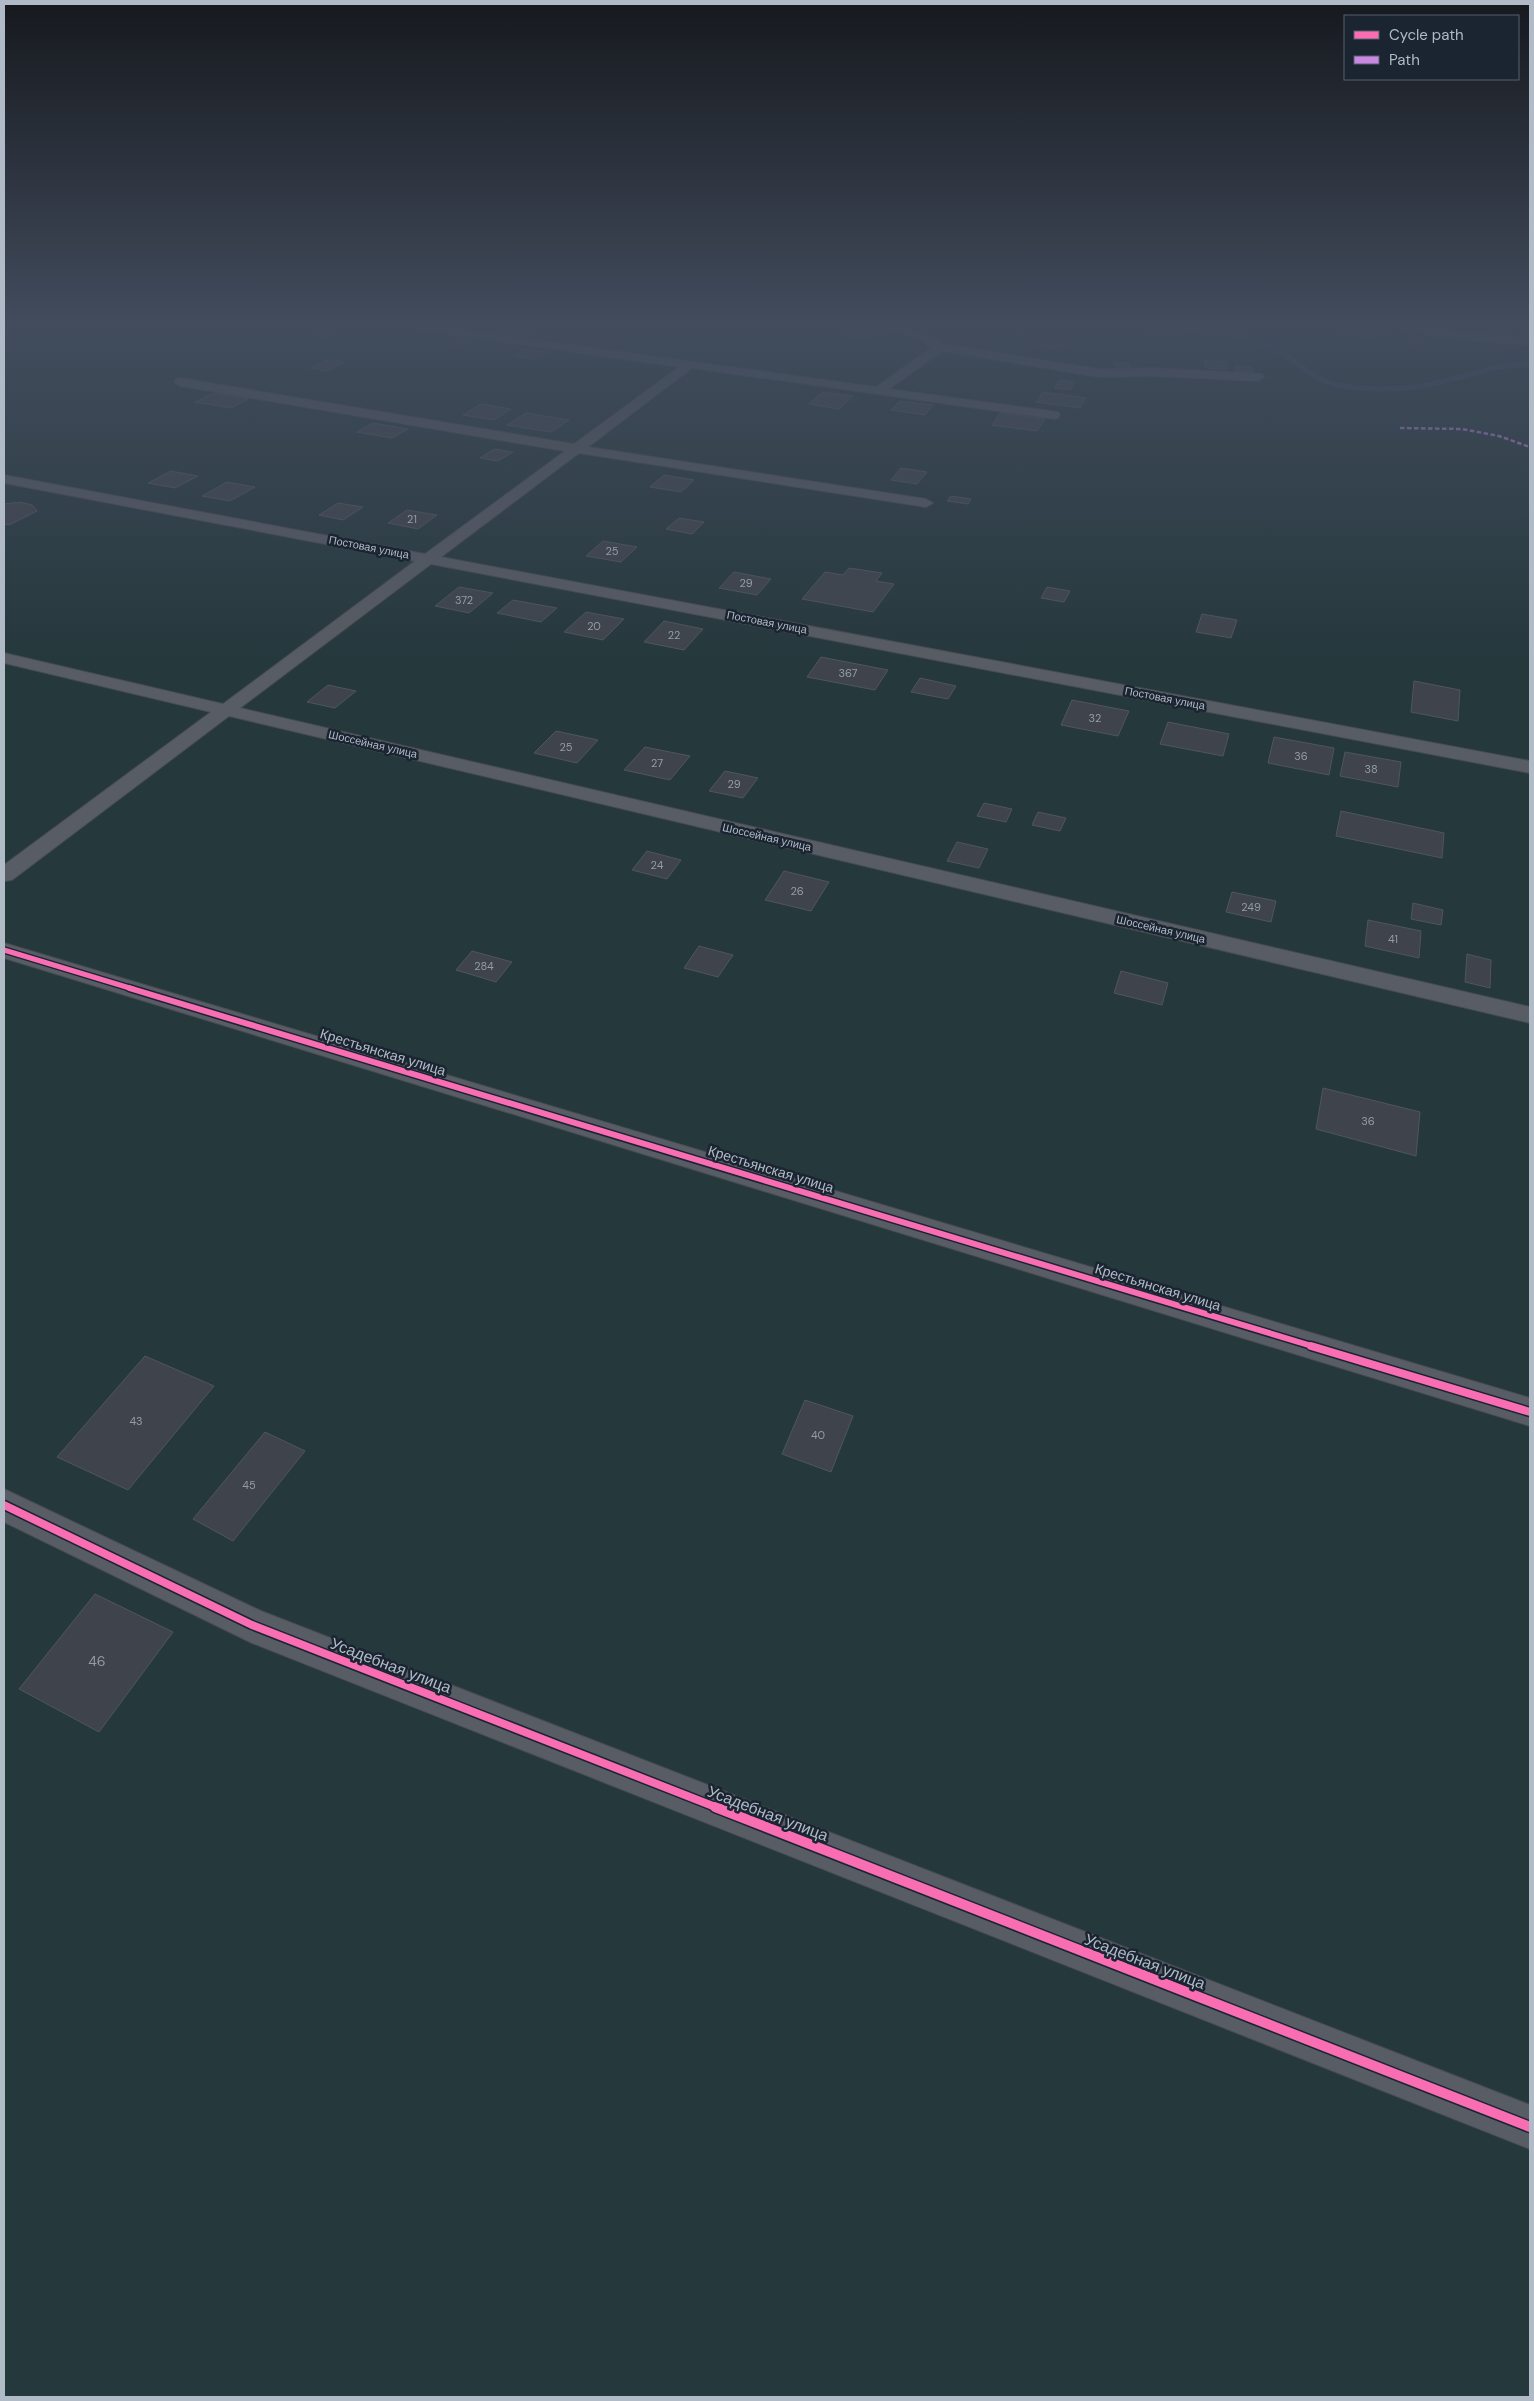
<svg xmlns="http://www.w3.org/2000/svg" width="1534" height="2401" font-family="'DM Sans',sans-serif">
<style>
.green{fill:#25383c}
.lines{fill:none;stroke-linecap:round;stroke-linejoin:round}
.stream{stroke:#34465f;stroke-width:5}
.building{fill:#3f444c;stroke:#50555d}
.minor-casing{stroke:#464a51;stroke-width:2}
.minor{fill:#585c64;fill-rule:evenodd}
.quiet{stroke:#c787e3;stroke-width:2.5;stroke-dasharray:4.5 2.5;stroke-linecap:butt}
.cycleway-far3-casing{stroke:#1b2431;stroke-width:8}
.cycleway-far2-casing{stroke:#1b2431;stroke-width:9}
.cycleway-far1-casing{stroke:#1b2431;stroke-width:11}
.cycleway-casing{stroke:#1b2431;stroke-width:13}
.cycleway-far3{stroke:#f96db3;stroke-width:5}
.cycleway-far2{stroke:#f96db3;stroke-width:6}
.cycleway-far1{stroke:#f96db3;stroke-width:8}
.cycleway{stroke:#f96db3;stroke-width:10}
.labels{text-anchor:middle;stroke-width:5;stroke-linejoin:round;paint-order:stroke}
.number-label{font-size:11px;fill:#949ca8}
.far-street-label{font-size:11px;fill:#b1bac7;stroke:#1b2431}
.street-label{font-size:14px;fill:#b1bac7;stroke:#1b2431}
.near-number-label{font-size:14px;fill:#949ca8}
.near-street-label{font-size:16px;fill:#b1bac7;stroke:#1b2431}
</style>
<rect width="100%" height="100%" fill="#282e36"/>
<!-- green -->
<rect class="green" x="4" y="327" width="1526" height="2070"/>
<g class="lines">
<!-- stream -->
<path class="stream" d="M1150 327C1190 330 1232 330 1270 346 1296 358 1312 382 1342 386 1376 391 1408 390 1441 382 1471 375 1499 364 1530 364"/>
</g>
<!-- building -->
<g class="building">
<polygon points="507,327 531,327 524,331 505,328"/>
<polygon points="1346,327 1372,327 1390,331 1373,339 1338,330"/>
<polygon points="861,328 882,333 867,340 845,335"/>
<polygon points="324,330 336,332 326,337 313,335"/>
<polygon points="1411,335 1428,339 1416,345 1400,341"/>
<polygon points="457,339 471,341 461,346 447,344"/>
<polygon points="1042,340 1066,345 1057,350 1033,345"/>
<polygon points="525,349 547,352 536,359 514,356"/>
<polygon points="328,360 344,362 327,371 311,368"/>
<polygon points="1204,360 1226,362 1228,369 1206,368"/>
<polygon points="1114,363 1128,363 1132,369 1118,369"/>
<polygon points="1235,366 1251,367 1253,372 1236,371"/>
<polygon points="1060,380 1075,382 1070,390 1054,388"/>
<polygon points="823,392 853,396 839,409 809,404"/>
<polygon points="1043,392 1086,398 1080,408 1036,402"/>
<polygon points="213,393 248,399 231,408 195,402"/>
<polygon points="900,401 933,405 925,415 891,410"/>
<polygon points="481,404 511,409 494,420 463,415"/>
<polygon points="526,413 569,420 551,432 507,425"/>
<polygon points="1000,413 1045,419 1037,431 992,425"/>
<polygon points="373,423 408,429 392,438 357,432"/>
<polygon points="494,449 513,452 498,461 480,458"/>
<polygon points="901,468 927,472 917,484 891,480"/>
<polygon points="171,471 198,476 175,488 148,483"/>
<polygon points="664,475 694,480 681,492 650,487"/>
<polygon points="227,482 255,487 230,501 202,496"/>
<polygon points="951,496 971,499 968,504 947,501"/>
<polygon points="20,502 32,505 37,511 9,525 4,524 4,504"/>
<polygon points="338,503 363,507 343,520 319,515"/>
<polygon points="407,510 437,515 418,529 388,523"/>
<polygon points="679,518 704,522 692,534 666,529"/>
<polygon points="603,541 637,547 621,562 586,556"/>
<polygon points="849,568 882,573 876,581 894,584 873,612 802,599 825,572 843,575"/>
<polygon points="734,572 771,579 757,595 719,588"/>
<polygon points="459,587 493,593 469,613 435,606"/>
<polygon points="1047,587 1070,591 1064,602 1041,598"/>
<polygon points="513,600 557,608 541,622 497,613"/>
<polygon points="586,612 624,619 603,640 564,632"/>
<polygon points="1202,614 1237,620 1231,638 1196,632"/>
<polygon points="664,621 703,629 684,650 644,642"/>
<polygon points="821,657 888,670 875,690 807,677"/>
<polygon points="920,678 956,686 948,699 911,692"/>
<polygon points="1414,681 1460,690 1458,721 1411,712"/>
<polygon points="328,685 356,691 335,708 307,702"/>
<polygon points="1072,700 1129,711 1118,736 1061,725"/>
<polygon points="1168,722 1229,734 1223,756 1160,744"/>
<polygon points="556,731 598,740 577,763 534,753"/>
<polygon points="1274,737 1334,748 1329,775 1268,763"/>
<polygon points="645,747 690,756 670,780 624,770"/>
<polygon points="1345,752 1401,762 1398,787 1340,776"/>
<polygon points="725,771 758,778 743,798 709,791"/>
<polygon points="984,803 1012,809 1006,822 977,816"/>
<polygon points="1341,811 1444,833 1442,858 1336,836"/>
<polygon points="1038,812 1066,818 1060,831 1032,825"/>
<polygon points="957,842 988,849 979,868 947,861"/>
<polygon points="647,851 681,860 667,879 632,870"/>
<polygon points="784,871 829,882 811,911 765,900"/>
<polygon points="1232,892 1276,901 1271,922 1226,912"/>
<polygon points="1413,903 1443,910 1441,925 1411,919"/>
<polygon points="1368,920 1421,931 1419,958 1365,946"/>
<polygon points="699,946 733,955 718,977 684,968"/>
<polygon points="472,951 512,962 496,982 456,970"/>
<polygon points="1467,954 1491,960 1490,988 1465,982"/>
<polygon points="1121,971 1168,983 1162,1005 1114,993"/>
<polygon points="1323,1088 1420,1112 1416,1156 1316,1129"/>
<polygon points="145,1356 214,1386 128,1490 57,1457"/>
<polygon points="805,1400 853,1416 831,1472 782,1454"/>
<polygon points="265,1432 305,1451 233,1541 193,1519"/>
<polygon points="95,1594 173,1632 99,1732 19,1689"/>
</g>
<g class="lines">
<defs>
<g id="minor">
<path d="M414 327H440L876 387 932 347 915 337 887 329 886 327C908 327 924 333 943 344L1099 369 1154 368 1262 374 1264 377 1258 381 1154 376 1099 377 942 351 889 389 1058 412 1060 415 1058 418 1054 419 692 368 588 447 926 499 933 503 926 507 579 453 441 557 1530 761V773L431 564 240 708 1530 1007V1023L229 716 12 880 4 881V865L211 712 4 663V653L223 704 415 561 4 483V475L425 554 565 451 180 386 174 382 176 379 180 378 574 444 679 367 419 330Z"/>
<path d="M1400 327H1423L1530 339V345C1510 344 1411 337 1400 327Z"/>
<polygon points="4,943 1530,1398 1530,1426 4,958"/>
<polygon points="4,1489 261,1611 1530,2105 1530,2149 252,1643 4,1522"/>
</g>
</defs>
<!-- minor casing -->
<use href="#minor" class="minor-casing"/>
<!-- minor -->
<use href="#minor" class="minor"/>
<!-- quiet -->
<polyline class="quiet" points="1400,428 1462,429 1499,436 1530,447"/>
<defs>
<polyline id="cycleway-far3" points="4,950 133,989"/>
<polyline id="cycleway-far2" points="129,988 1315,1347"/>
<g id="cycleway-far1">
<polyline points="1311,1346 1530,1412"/>
<polyline points="4,1505 252,1625 718,1808"/>
</g>
<polyline id="cycleway" points="715,1807 1530,2127"/>
</defs>
<!-- cycleway-far3 casing -->
<use href="#cycleway-far3" class="cycleway-far3-casing"/>
<!-- cycleway-far2 casing -->
<use href="#cycleway-far2" class="cycleway-far2-casing"/>
<!-- cycleway-far1 casing -->
<use href="#cycleway-far1" class="cycleway-far1-casing"/>
<!-- cycleway casing -->
<use href="#cycleway" class="cycleway-casing"/>
<!-- cycleway-far3 -->
<use href="#cycleway-far3" class="cycleway-far3"/>
<!-- cycleway-far2 -->
<use href="#cycleway-far2" class="cycleway-far2"/>
<!-- cycleway-far1 -->
<use href="#cycleway-far1" class="cycleway-far1"/>
<!-- cycleway -->
<use href="#cycleway" class="cycleway"/>
</g>
<!-- sky -->
<linearGradient id="sky" x2="0" y2="1"><stop stop-color="#16191e"/><stop offset="0.49" stop-color="#424c5d"/><stop offset="1" stop-color="#424c5d" stop-opacity="0"/></linearGradient>
<rect width="1534" height="663" fill="url(#sky)"/>
<g class="labels">
<!-- number labels -->
<g class="number-label">
<text x="412" y="523">21</text>
<text x="612" y="555">25</text>
<text x="746" y="587">29</text>
<text x="464" y="604">372</text>
<text x="594" y="630">20</text>
<text x="674" y="639">22</text>
<text x="848" y="677">367</text>
<text x="1095" y="722">32</text>
<text x="566" y="751">25</text>
<text x="1301" y="760">36</text>
<text x="657" y="767">27</text>
<text x="1371" y="773">38</text>
<text x="734" y="788">29</text>
<text x="657" y="869">24</text>
<text x="797" y="895">26</text>
<text x="1251" y="911">249</text>
<text x="1393" y="943">41</text>
<text x="484" y="970">284</text>
<text x="1368" y="1125">36</text>
<text x="136" y="1425">43</text>
<text x="818" y="1439">40</text>
<text x="249" y="1489">45</text>
</g>
<!-- far-street labels -->
<g class="far-street-label">
<text transform="translate(369 547) rotate(11)" y="4">Постовая улица</text>
<text transform="translate(767 622) rotate(11)" y="4">Постовая улица</text>
<text transform="translate(1165 698) rotate(11)" y="4">Постовая улица</text>
<text transform="translate(373 744) rotate(13)" y="4">Шоссейная улица</text>
<text transform="translate(767 837) rotate(13)" y="4">Шоссейная улица</text>
<text transform="translate(1161 929) rotate(13)" y="4">Шоссейная улица</text>
</g>
<!-- street labels -->
<g class="street-label">
<text transform="translate(383 1052) rotate(17)" y="5">Крестьянская улица</text>
<text transform="translate(771 1169) rotate(17)" y="5">Крестьянская улица</text>
<text transform="translate(1158 1287) rotate(17)" y="5">Крестьянская улица</text>
</g>
<!-- near-number labels -->
<g class="near-number-label">
<text x="97" y="1666">46</text>
</g>
<!-- near-street labels -->
<g class="near-street-label">
<text transform="translate(391 1665) rotate(21)" y="6">Усадебная улица</text>
<text transform="translate(768 1813) rotate(21)" y="6">Усадебная улица</text>
<text transform="translate(1145 1961) rotate(21)" y="6">Усадебная улица</text>
</g>
</g>
<!-- border -->
<rect width="1534" height="2401" fill="none" stroke="#b1bac7" stroke-width="10"/>
<!-- legend -->
<rect x="1344" y="15" width="175" height="65" fill="#1b2431" stroke="#57606d"/>
<rect x="1354" y="31" width="25" height="8" fill="#f96db3" stroke="#57606d"/>
<text x="1389" y="40" font-size="15" fill="#b1bac7">Cycle path</text>
<rect x="1354" y="56" width="25" height="8" fill="#c787e3" stroke="#57606d"/>
<text x="1389" y="65" font-size="15" fill="#b1bac7">Path</text>
</svg>
